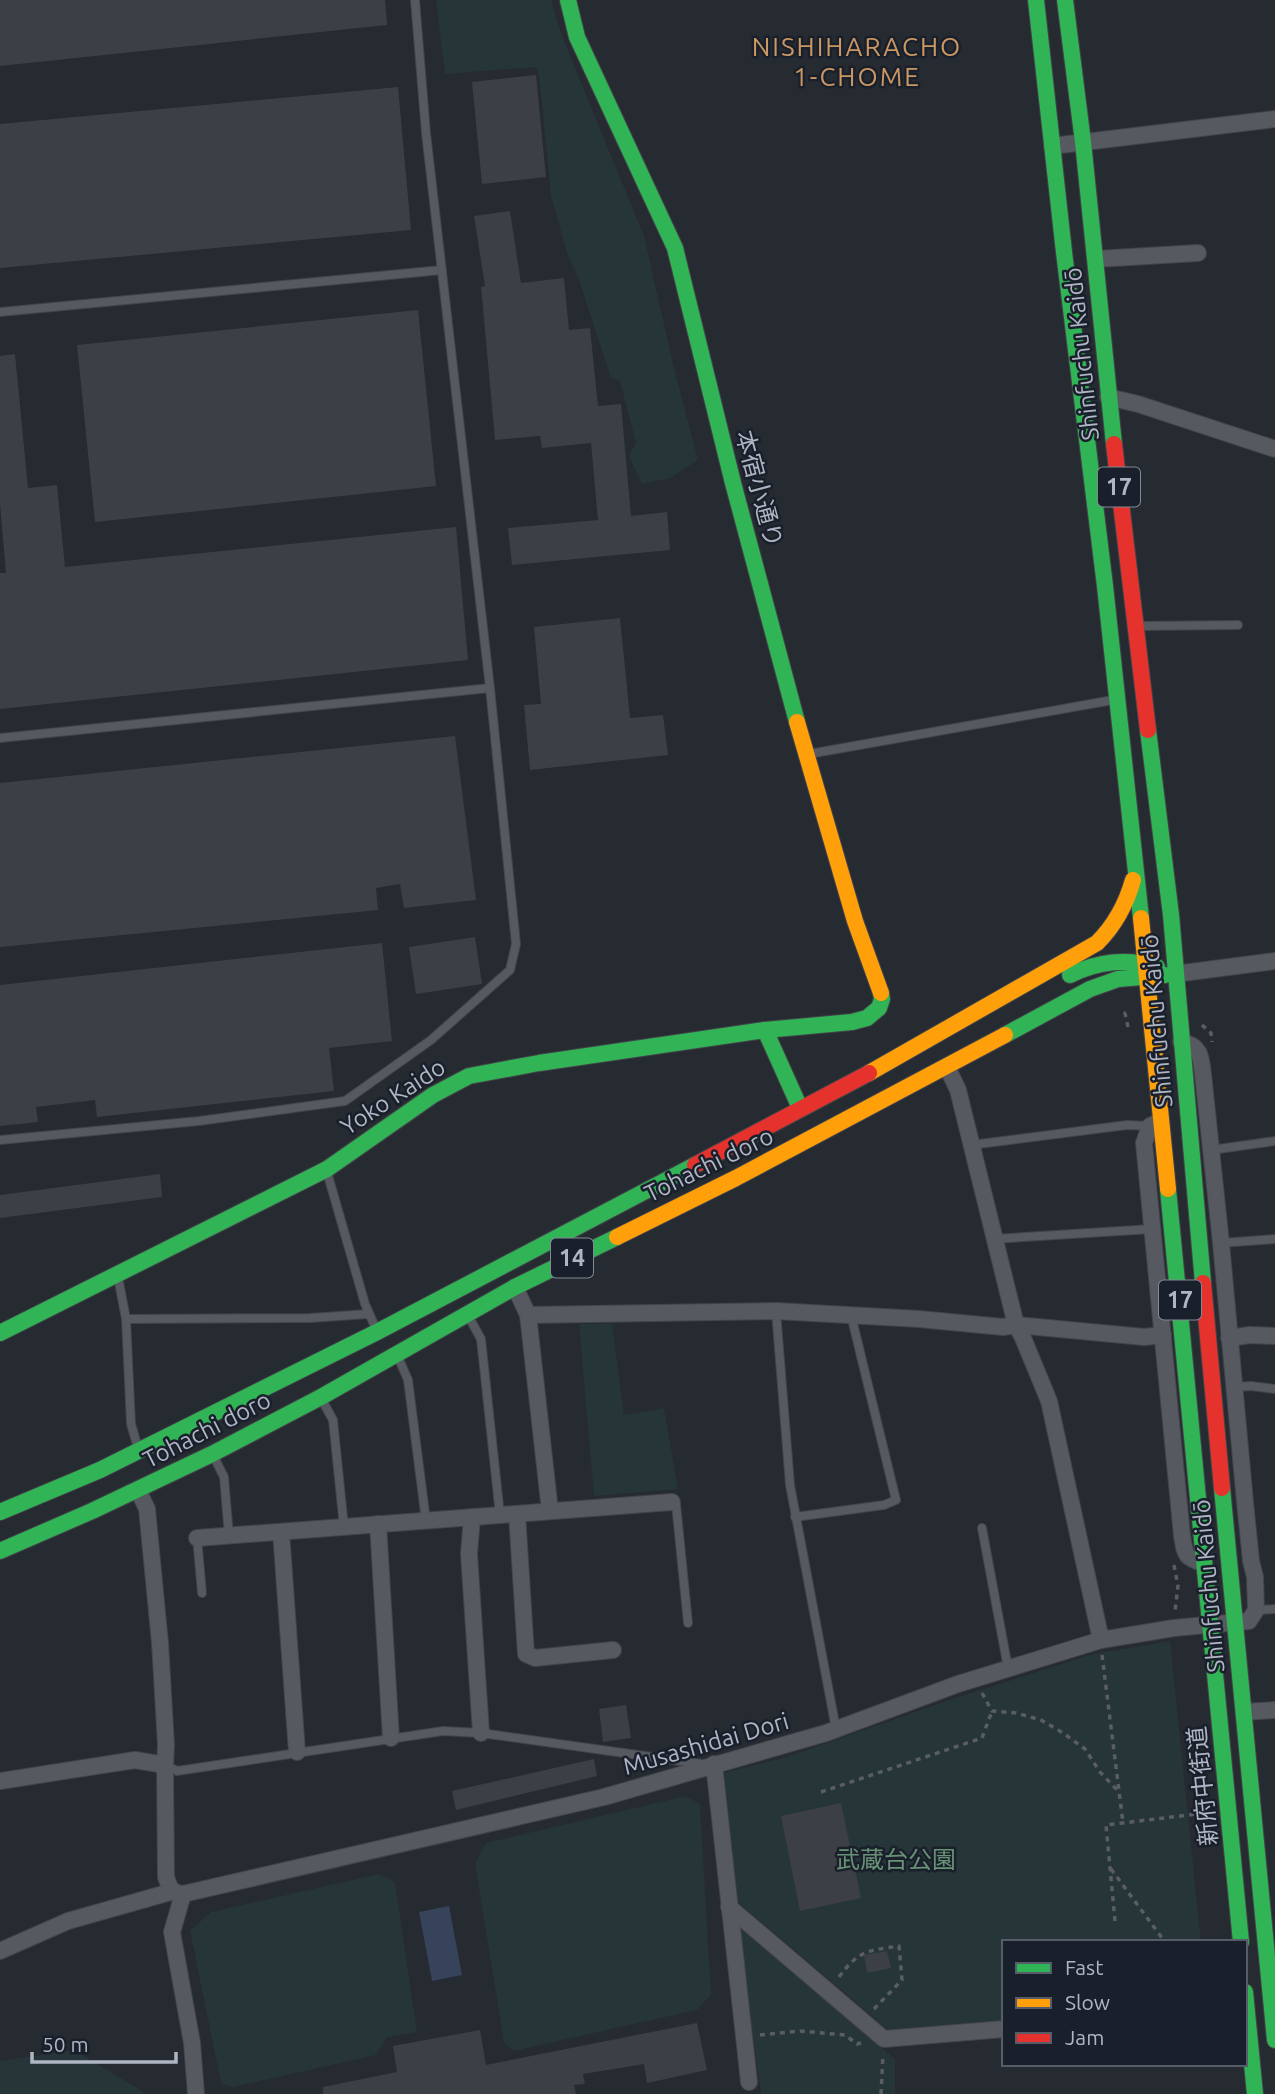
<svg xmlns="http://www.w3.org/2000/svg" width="1275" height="2094" font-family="Ubuntu,'Noto Sans JP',sans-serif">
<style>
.green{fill:#263538}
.water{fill:#36435a}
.building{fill:#3c3f46}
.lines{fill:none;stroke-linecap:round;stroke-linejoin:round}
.lane-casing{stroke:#42444a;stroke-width:10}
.street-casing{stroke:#42444a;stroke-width:18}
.fast-casing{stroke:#42444a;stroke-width:18}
.slow-casing{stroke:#42444a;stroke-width:18}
.jam-casing{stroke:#42444a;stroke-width:18}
.path{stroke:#5a5d63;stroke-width:3.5;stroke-dasharray:5 5;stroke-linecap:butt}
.lane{stroke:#56595f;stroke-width:8}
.street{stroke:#56595f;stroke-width:16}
.fast{stroke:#30b455;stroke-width:16}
.slow{stroke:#ff9f0a;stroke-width:16}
.jam{stroke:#e5322d;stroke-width:16}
.labels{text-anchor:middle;stroke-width:5;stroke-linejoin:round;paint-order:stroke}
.shield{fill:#1a202b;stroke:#828895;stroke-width:2}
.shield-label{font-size:23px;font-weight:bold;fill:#afb5c3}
.street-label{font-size:24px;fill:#afb5c3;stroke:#1a202b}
.park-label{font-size:24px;fill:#689275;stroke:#1a202b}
.neighbourhood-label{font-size:26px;letter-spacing:2px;fill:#cb9762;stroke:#1a202b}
</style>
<rect width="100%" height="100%" fill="#262a31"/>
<!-- green -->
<g class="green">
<polygon points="436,0 551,0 562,36 644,236 674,368 698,460 670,478 642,484 629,456 636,443 620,381 611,378 578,277 568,256 551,196 539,74 536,67 445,74"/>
<polygon points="579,1324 612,1324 624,1415 664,1408 678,1489 594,1496"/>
<polygon points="1170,1641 1201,1942 1004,1942 1004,2023 892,2033 738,1902 724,1773 787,1757 949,1700 1093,1654"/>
<polygon points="686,1796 700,1804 711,1995 697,2010 513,2051 504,2043 475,1864 486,1843"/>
<polygon points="379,1874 395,1882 417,2032 387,2037 376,2055 233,2087 221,2083 190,1931 211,1912"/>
<polygon points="738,1927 895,2059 895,2094 761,2094"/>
<polygon points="74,2050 147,2094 0,2094 0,2061"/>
</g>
<!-- water -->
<polygon class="water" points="449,1906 462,1975 432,1981 419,1912"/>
<!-- building -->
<g class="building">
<polygon points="0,0 385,0 387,25 0,66"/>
<polygon points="536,75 546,177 482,184 472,82"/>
<polygon points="398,87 411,230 0,268 0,124"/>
<polygon points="510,211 521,283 564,278 569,330 590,328 598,406 621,404 631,516 667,512 670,550 512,565 508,528 598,520 591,443 542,448 540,436 495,440 481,287 485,286 474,216"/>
<polygon points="418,310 436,486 95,522 77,345"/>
<polygon points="15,354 28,488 57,485 65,567 456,527 468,660 0,709 0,573 6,573 0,504 0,356"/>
<polygon points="620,618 630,718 663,715 668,755 530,770 524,705 541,704 534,627"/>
<polygon points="455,736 476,900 404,908 400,884 376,888 378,910 0,947 0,783"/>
<polygon points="475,937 482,984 416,994 409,947"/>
<polygon points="382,943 392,1041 329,1048 334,1091 97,1117 95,1100 36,1107 38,1122 0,1126 0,985"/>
<polygon points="160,1174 162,1197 0,1218 0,1195"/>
<polygon points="626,1705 631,1738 603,1742 599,1709"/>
<polygon points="594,1759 597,1776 456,1810 452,1791"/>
<polygon points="841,1803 861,1898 800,1911 781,1816"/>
<polygon points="887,1951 891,1968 867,1973 864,1955"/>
<polygon points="697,2023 707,2070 647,2083 644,2064 583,2074 585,2084 574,2085 576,2094 323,2094 323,2087 397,2072 393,2046 480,2030 486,2065"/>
</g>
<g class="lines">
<defs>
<g id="lane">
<polyline points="0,312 442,270"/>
<polyline points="1140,626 1238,625"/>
<polyline points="0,738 490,688"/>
<polyline points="809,754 1113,700"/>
<polyline points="0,1140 199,1121 345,1101 431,1040 510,970 516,944 490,688 426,133 415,0"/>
<polyline points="971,1145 1127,1125 1150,1126"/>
<polyline points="1211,1150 1275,1141"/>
<polyline points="327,1172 365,1304 376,1329"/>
<polyline points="994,1239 1152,1229"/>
<polyline points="1221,1243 1275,1239"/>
<polyline points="118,1277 126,1319 131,1424 138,1448"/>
<polyline points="776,1311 790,1485 836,1729"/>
<polyline points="126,1319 310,1318 368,1314"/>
<polyline points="470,1319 481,1339 500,1515"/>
<polyline points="398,1357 408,1380 426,1521"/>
<polyline points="1234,1387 1251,1386 1275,1389"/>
<polyline points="322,1400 333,1420 344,1527"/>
<polyline points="214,1457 224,1477 229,1536"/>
<polyline points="672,1502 676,1504 688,1623"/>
<polyline points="795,1517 884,1505 896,1500 851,1315"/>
<polyline points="982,1528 1008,1668"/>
<polyline points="197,1538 202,1593"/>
<polyline points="1256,1610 1275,1609"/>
<polyline points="165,1765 177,1771 443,1731 481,1733 702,1764"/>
</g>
<g id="street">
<polyline points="1052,146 1275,119"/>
<polyline points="1096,259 1198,253"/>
<polyline points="1108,397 1138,404 1275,449"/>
<polyline points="1175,974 1275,961"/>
<polyline points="947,1067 958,1090 1016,1325 1023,1338 1049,1401 1101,1640"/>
<path d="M1161 1121 1150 1126 1144 1143 1182 1536C1185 1554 1185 1559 1204 1563"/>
<polyline points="515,1287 528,1315 776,1311 919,1319 1003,1327 1016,1325 1144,1337 1163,1335"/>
<polyline points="528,1315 550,1511"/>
<polyline points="1229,1338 1250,1335 1275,1336"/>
<path d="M138 1490 147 1509 160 1643 166 1745 165 1765 166 1877 170 1888 175 1893 183 1894 604 1797 826 1733 958 1684 1101 1640 1174 1628 1249 1621 1256 1610 1255 1577 1251 1561 1245 1502 1221 1243 1203 1074C1201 1056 1200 1045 1181 1042"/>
<polyline points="517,1514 526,1654 535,1658 613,1650"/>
<polyline points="472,1517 469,1554 481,1733"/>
<polyline points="378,1524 391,1738"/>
<polyline points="281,1532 297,1752"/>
<polyline points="197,1538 672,1502"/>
<polyline points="1244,1712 1275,1710"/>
<polyline points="714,1764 749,2082"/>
<polyline points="0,1781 135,1760 165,1765"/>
<polyline points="183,1894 172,1932 192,2043 196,2094"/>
<polyline points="729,1907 884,2039 1004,2029"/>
<polyline points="0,1951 68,1921 174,1891"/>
</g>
<g id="fast">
<polyline points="568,0 577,37 675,248 733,483 797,722"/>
<polyline points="1036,0 1064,252 1105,586 1141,918"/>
<polyline points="1065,0 1083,142 1114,444"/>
<polyline points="1148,730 1171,915 1203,1283"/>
<path d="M1070 975C1099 961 1126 958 1157 967"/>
<polyline points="765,1030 800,1108"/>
<polyline points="1005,1035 1090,989 1118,979 1165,975"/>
<polyline points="1168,1189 1241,1942"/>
<polyline points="0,1333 327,1169 433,1095 469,1076 539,1063 765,1030 852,1022 867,1018 879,1008 882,999 881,993"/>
<polyline points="1222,1488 1275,2040"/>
<polyline points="0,1512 100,1470 377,1332 695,1165"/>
<polyline points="0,1551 92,1511 212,1454 321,1397 515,1287 617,1237"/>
<polyline points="1245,1992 1255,2094"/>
</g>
<g id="slow">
<polyline points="797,722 855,921 881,993"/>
<polyline points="1141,918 1168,1189"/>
<path d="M869 1073 1097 943C1115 925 1126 905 1133 880"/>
<polyline points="617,1237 736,1178 1005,1035"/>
</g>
<g id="jam">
<polyline points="1114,444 1148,730"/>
<polyline points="695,1165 869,1073"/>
<polyline points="1203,1283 1222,1488"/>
</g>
</defs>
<!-- lane casing -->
<use href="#lane" class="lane-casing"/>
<!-- street casing -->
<use href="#street" class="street-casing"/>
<!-- fast casing -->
<use href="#fast" class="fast-casing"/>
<!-- slow casing -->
<use href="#slow" class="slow-casing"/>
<!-- jam casing -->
<use href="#jam" class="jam-casing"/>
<!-- path -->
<g class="path">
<polyline points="1202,1025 1211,1033 1212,1042"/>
<polyline points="1128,1027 1125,1013 1128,1013"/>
<polyline points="1174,1565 1178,1586 1175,1611"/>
<polyline points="1102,1655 1123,1823"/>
<polyline points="982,1693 992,1711 1016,1713 1041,1720 1063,1733 1085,1749 1100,1772 1120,1793"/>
<polyline points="821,1792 982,1738 992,1711"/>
<polyline points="1111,1869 1165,1942"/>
<polyline points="1115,1921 1106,1825 1205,1813"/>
<path d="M839 1977C859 1950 867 1951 899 1946L902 1980 874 2009"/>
<polyline points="760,2035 800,2031 845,2035 857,2044 861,2043"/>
<polyline points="881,2094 883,2054"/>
</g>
<!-- lane -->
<use href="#lane" class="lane"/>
<!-- street -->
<use href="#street" class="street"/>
<!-- fast -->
<use href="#fast" class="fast"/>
<!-- slow -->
<use href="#slow" class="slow"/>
<!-- jam -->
<use href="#jam" class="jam"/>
</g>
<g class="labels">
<!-- shield labels -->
<g class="shield">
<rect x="1098" y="467.5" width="42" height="39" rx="5"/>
<rect x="551" y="1238.5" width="42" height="39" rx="5"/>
<rect x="1159" y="1280.5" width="42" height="39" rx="5"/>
</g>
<g class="shield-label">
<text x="1119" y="495">17</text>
<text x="572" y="1266">14</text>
<text x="1180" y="1308">17</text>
</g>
<!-- street labels -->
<g class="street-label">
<text transform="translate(1082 354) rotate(-96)" y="8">Shinfuchu Kaidō</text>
<text transform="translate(759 489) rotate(75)" y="8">本宿小通り</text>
<text transform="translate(1157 1021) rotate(-95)" y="8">Shinfuchu Kaidō</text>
<text transform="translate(393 1097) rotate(-33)" y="8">Yoko Kaido</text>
<text transform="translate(709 1165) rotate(-26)" y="8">Tohachi doro</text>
<text transform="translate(207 1430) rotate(-27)" y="8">Tohachi doro</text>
<text transform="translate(1209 1586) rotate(-95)" y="8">Shinfuchu Kaidō</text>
<text transform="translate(706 1744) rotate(-16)" y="8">Musashidai Dori</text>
<text transform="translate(1203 1786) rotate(-96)" y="8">新府中街道</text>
</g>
<!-- park labels -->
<g class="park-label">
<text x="896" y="1868">武蔵台公園</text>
</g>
<!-- neighbourhood labels -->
<g class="neighbourhood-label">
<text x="857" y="56">NISHIHARACHO<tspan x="857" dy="30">1-CHOME</tspan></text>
</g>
</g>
<!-- legend -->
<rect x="1002" y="1940" width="245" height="126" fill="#1a202b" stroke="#565c68" stroke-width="2"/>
<rect x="1016" y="1963" width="35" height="10" fill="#30b455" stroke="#565c68" stroke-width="2"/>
<text x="1065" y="1975" font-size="21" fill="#afb5c3">Fast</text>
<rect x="1016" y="1998" width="35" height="10" fill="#ff9f0a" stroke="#565c68" stroke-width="2"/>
<text x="1065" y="2010" font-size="21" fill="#afb5c3">Slow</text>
<rect x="1016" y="2033" width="35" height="10" fill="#e5322d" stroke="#565c68" stroke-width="2"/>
<text x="1065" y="2045" font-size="21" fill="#afb5c3">Jam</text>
<!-- scale -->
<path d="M32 2052v10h144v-10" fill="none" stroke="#afb5c3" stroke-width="3.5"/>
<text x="42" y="2052" font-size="21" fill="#afb5c3" stroke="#1a202b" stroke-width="5" paint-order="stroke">50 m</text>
</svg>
